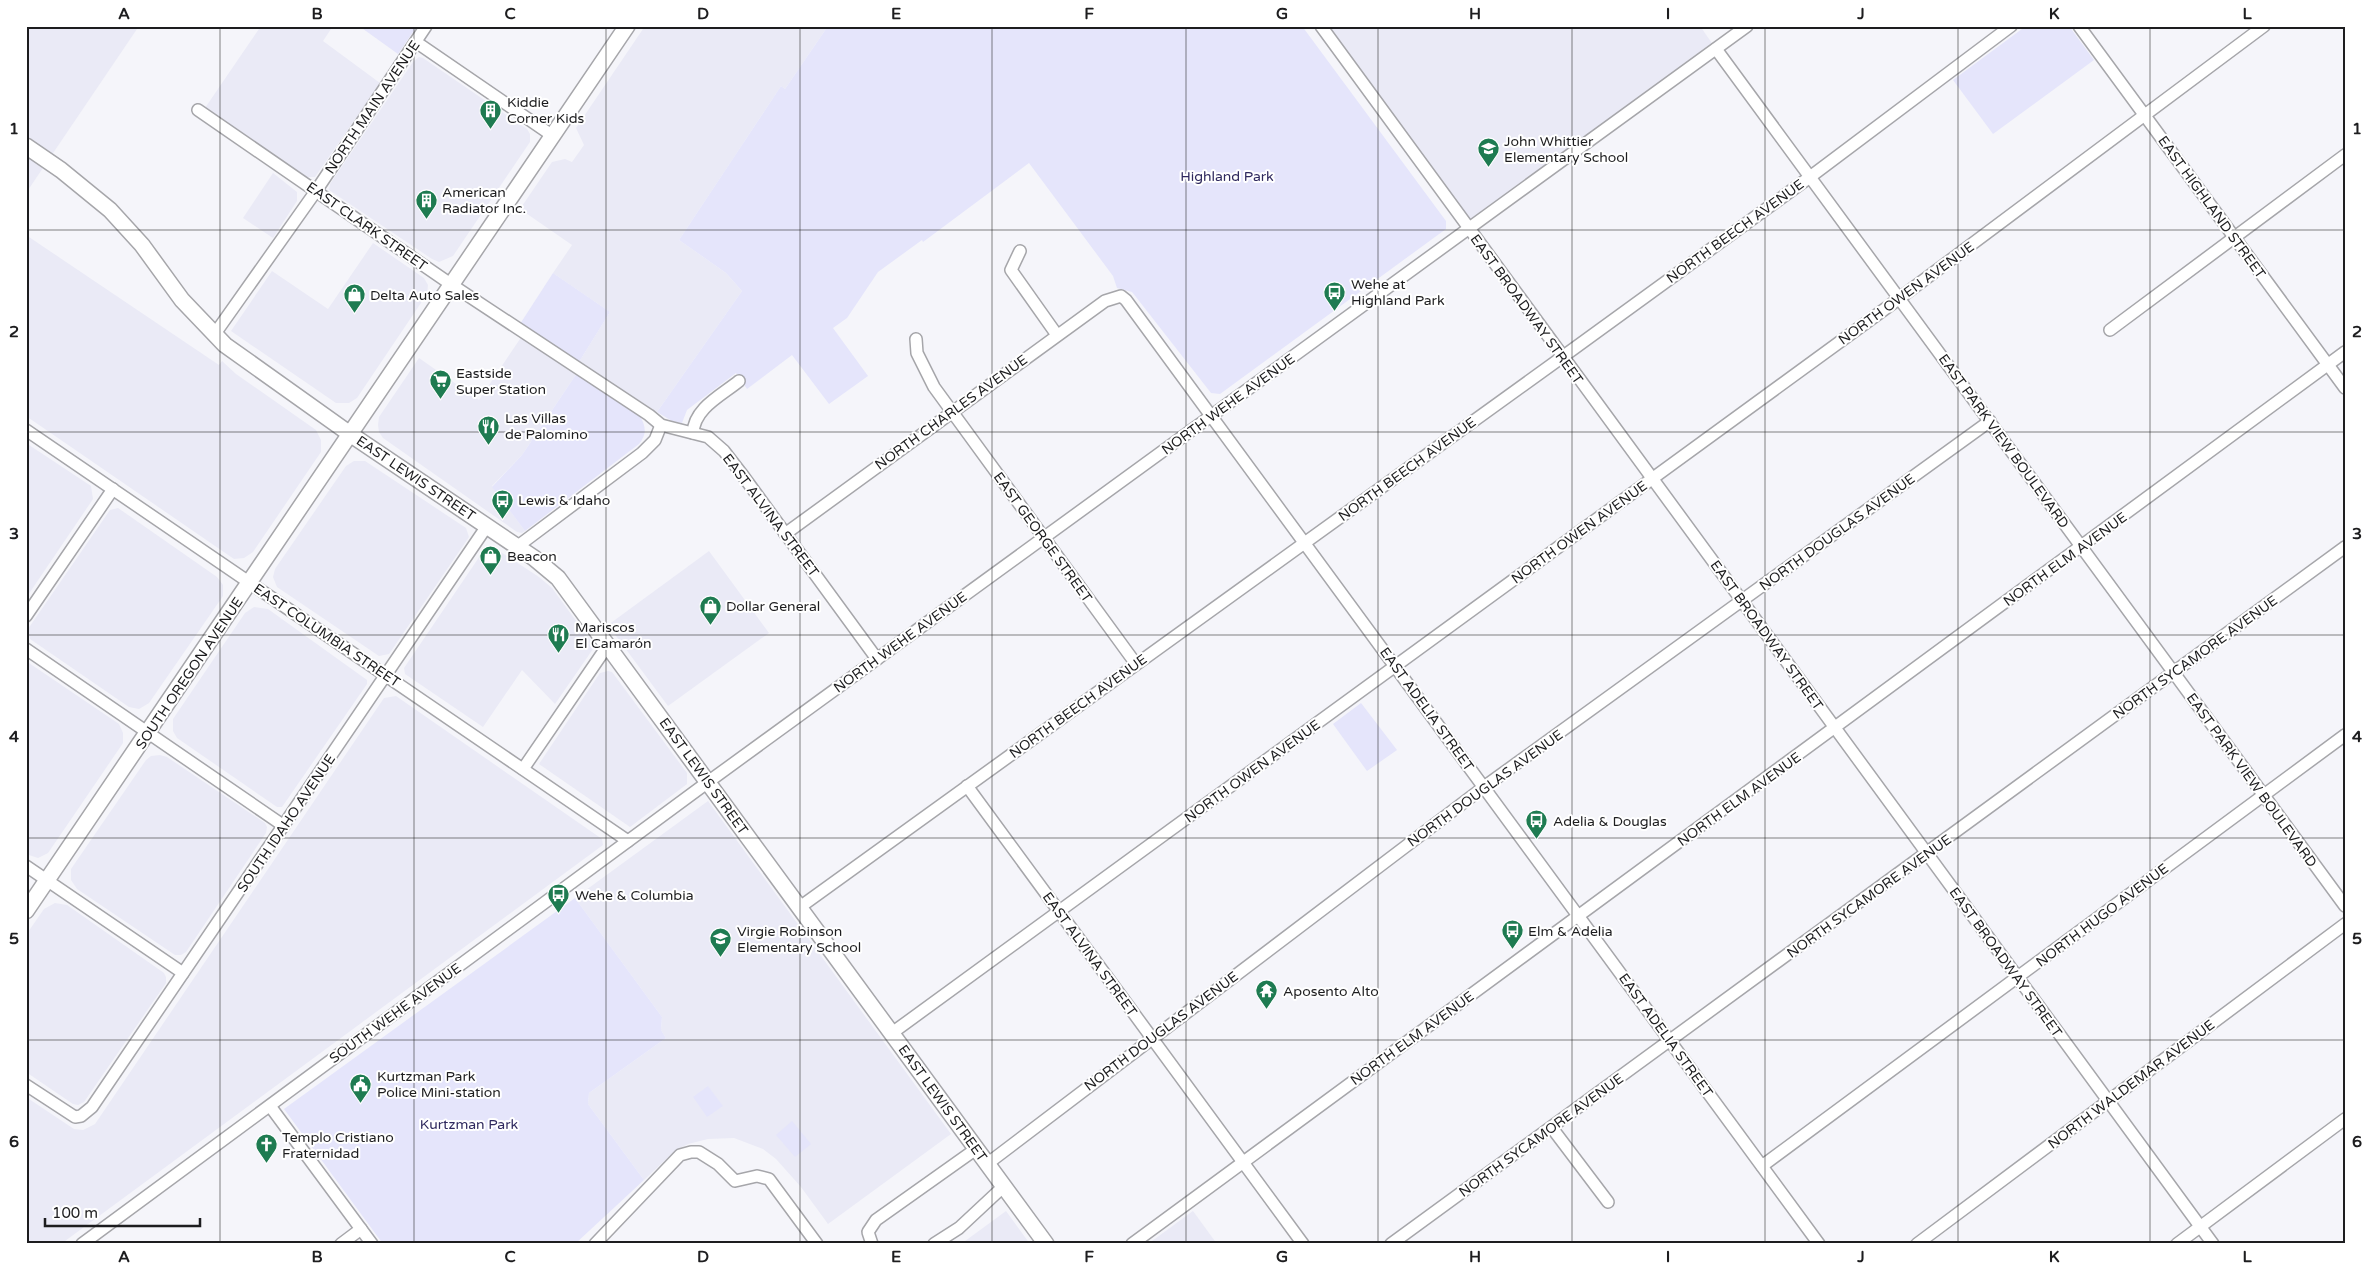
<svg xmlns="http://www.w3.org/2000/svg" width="2371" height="1270" font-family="'Varela Round',sans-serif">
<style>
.built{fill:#eaeaf6}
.green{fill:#e5e5fb}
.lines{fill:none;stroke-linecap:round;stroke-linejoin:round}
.minor-casing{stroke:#a6a6aa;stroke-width:14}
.major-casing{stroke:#a6a6aa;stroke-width:18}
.minor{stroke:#fff;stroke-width:11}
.major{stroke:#fff;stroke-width:15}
.grid{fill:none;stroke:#1d1d1f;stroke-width:1;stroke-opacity:0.55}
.labels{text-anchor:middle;stroke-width:4;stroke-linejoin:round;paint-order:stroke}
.poi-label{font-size:14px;fill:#1d1d1f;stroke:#fff;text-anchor:start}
.street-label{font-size:14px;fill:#1d1d1f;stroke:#fff}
.park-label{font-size:14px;fill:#2f295e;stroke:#fff}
.neatline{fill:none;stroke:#1d1d1f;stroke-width:2}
.grid-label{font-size:16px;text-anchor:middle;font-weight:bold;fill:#1d1d1f}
</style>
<rect width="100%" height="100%" fill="#f5f5fa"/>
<!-- built -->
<g class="built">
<polygon points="26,26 139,26 26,193"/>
<polygon points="261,26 333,26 323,41 380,83 315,177 305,177 205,108"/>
<polygon points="645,26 828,26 785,89 781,86 679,240 726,273 742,291 657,412 579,362 610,312 553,273 572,245 520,209 552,162 565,159 572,162 584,145 576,128"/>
<polygon points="1319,26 1700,26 1716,49 1468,229"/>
<polygon points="419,57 423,58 527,129 530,134 530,142 453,256 439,262 432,259 329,190 330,184 413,62"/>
<polygon points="273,173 297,192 297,201 273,238 243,218"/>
<polygon points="26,235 219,365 222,361 236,374 316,430 321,440 321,452 253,552 244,558 234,559 26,416"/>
<polygon points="373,243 424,278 428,285 427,294 357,398 349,403 336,403 231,331 272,271 328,309"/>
<polygon points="522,336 577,373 522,455 492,486 525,531 522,533 517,532 383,438 379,432 378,425 379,417 419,358 479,400"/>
<polygon points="26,443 91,486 93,499 26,598"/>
<polygon points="354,461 365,461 466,528 469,537 389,654 379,656 277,587 273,577 275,569 346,466"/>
<polygon points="118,508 217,577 223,585 223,596 149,703 139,709 129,707 30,639 28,629 110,510"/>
<polygon points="490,545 539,577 552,588 593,644 593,649 555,704 522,670 483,727 405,674 404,668 486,547"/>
<polygon points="709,551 769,633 668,706 608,625"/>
<polygon points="254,607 268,609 367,680 367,684 282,807 277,807 177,738 173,731 173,719 245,613"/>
<polygon points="26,661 119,724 123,733 123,743 48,853 38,858 26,854"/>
<polygon points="608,671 612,672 687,773 687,784 630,827 539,764 600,673"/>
<polygon points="396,696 602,839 603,845 61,1244 26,1244 26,1097 74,1129 83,1130 95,1124 384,698"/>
<polygon points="160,755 167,757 265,823 267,827 266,833 186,952 181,955 175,955 77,889 71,880 71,869 146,760 151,756"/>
<polygon points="708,801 951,1134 828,1224 801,1187 776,1159 763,1149 734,1138 708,1139 688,1144 676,1150 644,1180 588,1104 589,1093 666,1038 661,1030 662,1017 575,898"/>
<polygon points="55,903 67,905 164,973 166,977 166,983 84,1102 78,1105 73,1104 26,1072 26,935 44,909"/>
<polygon points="1006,1211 1030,1244 961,1244"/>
<polygon points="1193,1211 1217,1244 1148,1244"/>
</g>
<!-- green -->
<g class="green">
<polygon points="359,26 417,26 398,54"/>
<polygon points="828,26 1302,26 1446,221 1446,229 1220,394 1211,393 1136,297 1132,292 1117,288 1113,276 1029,163 923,242 922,240 878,272 847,318 833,328 868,376 829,404 792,355 747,389 736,373 687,410 682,423 672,421 657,412 742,291 726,273 679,240 781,86 785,89"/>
<polygon points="2026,26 2069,26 2094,60 1993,134 1953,80"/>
<polygon points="553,273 610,312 579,362 520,324"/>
<path d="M577 373 640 416C646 427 647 434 639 444L525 531 492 487 522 455Z"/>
<polygon points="1361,703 1397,750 1367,771 1333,724"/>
<polygon points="575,898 662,1017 661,1030 666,1038 589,1093 588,1104 644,1180 575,1244 383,1244 284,1109"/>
<polygon points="708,1086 723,1106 707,1117 693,1097"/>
<polygon points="792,1121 811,1144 795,1157 776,1135"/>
</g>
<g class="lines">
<defs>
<g id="minor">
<polyline points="1321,26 2213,1244"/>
<polyline points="2079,26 2345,388"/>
<polyline points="416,42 553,136"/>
<polyline points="1716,49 2345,906"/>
<polyline points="198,110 452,285 649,415 661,425 708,437 724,451 741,473 877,659"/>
<polyline points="1020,251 1011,270 1057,335"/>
<polyline points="2110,330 2345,155"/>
<polyline points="214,335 316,191 426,26"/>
<polyline points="916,339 917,353 934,387 1136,664"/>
<polyline points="26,430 628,841"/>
<path d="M693 433C694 408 722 395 739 381"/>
<polyline points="785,534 1105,301 1121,296 1126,300 1819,1244"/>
<polyline points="518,546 642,453 655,440 661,425"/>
<polyline points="26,616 113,489"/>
<polyline points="26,649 284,826"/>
<polyline points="523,769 608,645"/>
<polyline points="967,786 1303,1244"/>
<polyline points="26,866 183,973"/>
<polyline points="800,907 1572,350 1810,177 2011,26"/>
<polyline points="892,1033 1889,306 2264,26"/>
<polyline points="26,1085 75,1117 81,1116 92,1107 487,526"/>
<polyline points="270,1106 372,1244"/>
<polyline points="1552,1128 1608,1202"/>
<polyline points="987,1164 1484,787 1990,421"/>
<polyline points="1762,1166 2345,735"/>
<polyline points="82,1244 708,782 1747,26"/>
<polyline points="341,1244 361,1229"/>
<polyline points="595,1244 680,1155 691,1152 699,1152 718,1164 735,1181 757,1176 769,1179 817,1244"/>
<polyline points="872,1244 868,1232 876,1220 976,1149"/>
<polyline points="934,1244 959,1228 1004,1186"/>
<polyline points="1132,1244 2345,352"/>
<polyline points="1391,1244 2345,547"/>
<polyline points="1917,1244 2345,924"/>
<polyline points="2177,1244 2345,1119"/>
</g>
<g id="major">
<polyline points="26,146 61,170 110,210 142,245 182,300 225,345 350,434 534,558 558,578 1046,1244"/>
<polyline points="26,911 627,26"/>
</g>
</defs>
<!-- minor casing -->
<use href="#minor" class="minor-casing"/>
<!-- major casing -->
<use href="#major" class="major-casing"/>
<!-- minor -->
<use href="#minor" class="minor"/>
<!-- major -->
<use href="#major" class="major"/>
</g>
<!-- grid -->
<path class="grid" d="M220 26V1244M414 26V1244M606 26V1244M800 26V1244M992 26V1244M1186 26V1244M1378 26V1244M1572 26V1244M1765 26V1244M1958 26V1244M2150 26V1244M26 230H2345M26 432H2345M26 635H2345M26 838H2345M26 1040H2345"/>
<!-- icons -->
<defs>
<symbol id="building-pin" viewBox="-11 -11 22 30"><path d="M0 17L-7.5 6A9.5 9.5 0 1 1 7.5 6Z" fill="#1e7b51" stroke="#fff"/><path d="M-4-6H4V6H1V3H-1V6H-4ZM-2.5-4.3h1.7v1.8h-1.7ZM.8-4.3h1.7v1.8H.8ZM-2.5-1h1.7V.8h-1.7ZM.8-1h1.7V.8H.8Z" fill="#fff"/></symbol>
<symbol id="school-pin" viewBox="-11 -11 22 30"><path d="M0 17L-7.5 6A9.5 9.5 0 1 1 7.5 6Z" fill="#1e7b51" stroke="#fff"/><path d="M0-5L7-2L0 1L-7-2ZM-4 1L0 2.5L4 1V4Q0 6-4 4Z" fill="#fff"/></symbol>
<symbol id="bus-pin" viewBox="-11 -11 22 30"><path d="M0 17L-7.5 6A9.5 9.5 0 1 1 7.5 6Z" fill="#1e7b51" stroke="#fff"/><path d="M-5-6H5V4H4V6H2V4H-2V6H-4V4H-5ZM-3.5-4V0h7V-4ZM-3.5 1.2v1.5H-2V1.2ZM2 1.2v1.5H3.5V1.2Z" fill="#fff"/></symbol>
<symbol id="shop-pin" viewBox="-11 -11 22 30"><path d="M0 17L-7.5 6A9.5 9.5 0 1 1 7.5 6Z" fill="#1e7b51" stroke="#fff"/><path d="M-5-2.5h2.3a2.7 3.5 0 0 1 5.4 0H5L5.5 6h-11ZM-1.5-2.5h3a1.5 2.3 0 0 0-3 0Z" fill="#fff"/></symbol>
<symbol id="supermarket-pin" viewBox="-11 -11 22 30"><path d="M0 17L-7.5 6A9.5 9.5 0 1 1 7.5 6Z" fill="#1e7b51" stroke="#fff"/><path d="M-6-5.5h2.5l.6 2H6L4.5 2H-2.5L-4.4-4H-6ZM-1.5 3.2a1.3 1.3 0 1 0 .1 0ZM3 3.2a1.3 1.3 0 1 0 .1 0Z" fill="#fff"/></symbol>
<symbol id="restaurant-pin" viewBox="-11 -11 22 30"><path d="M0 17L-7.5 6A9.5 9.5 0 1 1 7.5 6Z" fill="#1e7b51" stroke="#fff"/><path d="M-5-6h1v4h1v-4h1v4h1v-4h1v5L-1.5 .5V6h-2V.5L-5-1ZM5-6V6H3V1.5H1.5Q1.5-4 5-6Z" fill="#fff"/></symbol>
<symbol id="temple-pin" viewBox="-11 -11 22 30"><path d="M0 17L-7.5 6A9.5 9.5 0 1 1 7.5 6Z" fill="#1e7b51" stroke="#fff"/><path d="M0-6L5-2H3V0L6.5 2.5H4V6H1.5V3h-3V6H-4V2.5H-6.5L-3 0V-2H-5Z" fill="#fff"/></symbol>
<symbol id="civic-pin" viewBox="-11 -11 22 30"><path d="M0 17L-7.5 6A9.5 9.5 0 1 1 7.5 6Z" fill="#1e7b51" stroke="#fff"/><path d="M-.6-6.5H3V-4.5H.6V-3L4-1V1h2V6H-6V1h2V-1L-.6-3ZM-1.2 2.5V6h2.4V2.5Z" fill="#fff"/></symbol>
<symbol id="church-pin" viewBox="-11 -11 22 30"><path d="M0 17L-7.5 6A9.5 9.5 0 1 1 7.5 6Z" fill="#1e7b51" stroke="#fff"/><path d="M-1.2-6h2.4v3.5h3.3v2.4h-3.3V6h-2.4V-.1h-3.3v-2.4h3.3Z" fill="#fff"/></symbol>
</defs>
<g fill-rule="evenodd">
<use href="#building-pin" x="478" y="98" width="25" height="34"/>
<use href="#school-pin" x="1476" y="136" width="25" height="34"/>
<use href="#building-pin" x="414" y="188" width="25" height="34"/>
<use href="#bus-pin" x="1322" y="280" width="25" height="34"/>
<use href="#shop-pin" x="342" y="282" width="25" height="34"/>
<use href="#supermarket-pin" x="428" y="368" width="25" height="34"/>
<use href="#restaurant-pin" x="476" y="414" width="25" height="34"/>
<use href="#bus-pin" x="490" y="488" width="25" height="34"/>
<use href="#shop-pin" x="478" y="544" width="25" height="34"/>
<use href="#shop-pin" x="698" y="594" width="25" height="34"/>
<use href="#restaurant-pin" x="546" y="622" width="25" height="34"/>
<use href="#bus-pin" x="1524" y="808" width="25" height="34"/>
<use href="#bus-pin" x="546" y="882" width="25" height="34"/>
<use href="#bus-pin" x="1500" y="918" width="25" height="34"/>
<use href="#school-pin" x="708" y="926" width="25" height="34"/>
<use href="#temple-pin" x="1254" y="978" width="25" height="34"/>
<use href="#civic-pin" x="348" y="1072" width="25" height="34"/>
<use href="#church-pin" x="254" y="1132" width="25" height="34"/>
</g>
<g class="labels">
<!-- poi labels -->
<g class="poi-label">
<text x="507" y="107">Kiddie<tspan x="507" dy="16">Corner Kids</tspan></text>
<text x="1504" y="146">John Whittier<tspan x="1504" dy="16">Elementary School</tspan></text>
<text x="442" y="197">American<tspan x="442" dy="16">Radiator Inc.</tspan></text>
<text x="1351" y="289">Wehe at<tspan x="1351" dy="16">Highland Park</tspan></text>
<text x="370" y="300">Delta Auto Sales</text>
<text x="456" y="378">Eastside<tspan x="456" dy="16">Super Station</tspan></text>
<text x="505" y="423">Las Villas<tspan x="505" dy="16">de Palomino</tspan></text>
<text x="518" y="505">Lewis &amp; Idaho</text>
<text x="507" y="561">Beacon</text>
<text x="726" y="611">Dollar General</text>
<text x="575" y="632">Mariscos<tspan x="575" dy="16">El Camarón</tspan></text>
<text x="1553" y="826">Adelia &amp; Douglas</text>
<text x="575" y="900">Wehe &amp; Columbia</text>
<text x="737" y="936">Virgie Robinson<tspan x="737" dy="16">Elementary School</tspan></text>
<text x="1528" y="936">Elm &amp; Adelia</text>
<text x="1283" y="996">Aposento Alto</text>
<text x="377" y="1081">Kurtzman Park<tspan x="377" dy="16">Police Mini-station</tspan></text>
<text x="282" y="1142">Templo Cristiano<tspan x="282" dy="16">Fraternidad</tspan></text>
</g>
<!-- street labels -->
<g class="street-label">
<text transform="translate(372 107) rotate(-56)" y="5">NORTH MAIN AVENUE</text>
<text transform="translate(2212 207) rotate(54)" y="5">EAST HIGHLAND STREET</text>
<text transform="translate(367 226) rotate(35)" y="5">EAST CLARK STREET</text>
<text transform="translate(1735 231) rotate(-36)" y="5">NORTH BEECH AVENUE</text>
<text transform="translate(1906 293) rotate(-36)" y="5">NORTH OWEN AVENUE</text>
<text transform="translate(1527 309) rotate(54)" y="5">EAST BROADWAY STREET</text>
<text transform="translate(1228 404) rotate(-36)" y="5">NORTH WEHE AVENUE</text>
<text transform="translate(951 412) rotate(-36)" y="5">NORTH CHARLES AVENUE</text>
<text transform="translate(2004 441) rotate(54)" y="5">EAST PARK VIEW BOULEVARD</text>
<text transform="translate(1407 469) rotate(-36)" y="5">NORTH BEECH AVENUE</text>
<text transform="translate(416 478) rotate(34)" y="5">EAST LEWIS STREET</text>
<text transform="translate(771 515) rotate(53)" y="5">EAST ALVINA STREET</text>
<text transform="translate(1579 532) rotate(-36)" y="5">NORTH OWEN AVENUE</text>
<text transform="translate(1837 532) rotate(-36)" y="5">NORTH DOUGLAS AVENUE</text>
<text transform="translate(1043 537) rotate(54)" y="5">EAST GEORGE STREET</text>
<text transform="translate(2065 559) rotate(-36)" y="5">NORTH ELM AVENUE</text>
<text transform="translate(327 635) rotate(34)" y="5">EAST COLUMBIA STREET</text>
<text transform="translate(1767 635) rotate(54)" y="5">EAST BROADWAY STREET</text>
<text transform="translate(900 642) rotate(-36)" y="5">NORTH WEHE AVENUE</text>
<text transform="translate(2195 657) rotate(-36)" y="5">NORTH SYCAMORE AVENUE</text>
<text transform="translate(189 673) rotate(-56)" y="5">SOUTH OREGON AVENUE</text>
<text transform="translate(1078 706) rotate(-36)" y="5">NORTH BEECH AVENUE</text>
<text transform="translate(1427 709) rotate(54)" y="5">EAST ADELIA STREET</text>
<text transform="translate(1252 771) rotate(-36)" y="5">NORTH OWEN AVENUE</text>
<text transform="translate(704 776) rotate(54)" y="5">EAST LEWIS STREET</text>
<text transform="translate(2252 780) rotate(54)" y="5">EAST PARK VIEW BOULEVARD</text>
<text transform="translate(1485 788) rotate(-36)" y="5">NORTH DOUGLAS AVENUE</text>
<text transform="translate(1739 799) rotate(-36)" y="5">NORTH ELM AVENUE</text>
<text transform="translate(286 823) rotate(-56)" y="5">SOUTH IDAHO AVENUE</text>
<text transform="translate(1869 896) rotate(-36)" y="5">NORTH SYCAMORE AVENUE</text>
<text transform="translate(2102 915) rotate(-37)" y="5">NORTH HUGO AVENUE</text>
<text transform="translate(1090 954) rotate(54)" y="5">EAST ALVINA STREET</text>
<text transform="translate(2006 962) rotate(54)" y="5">EAST BROADWAY STREET</text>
<text transform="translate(395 1013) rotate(-36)" y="5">SOUTH WEHE AVENUE</text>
<text transform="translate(1161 1031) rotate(-37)" y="5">NORTH DOUGLAS AVENUE</text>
<text transform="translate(1666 1035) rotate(54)" y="5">EAST ADELIA STREET</text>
<text transform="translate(1412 1038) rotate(-36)" y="5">NORTH ELM AVENUE</text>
<text transform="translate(2131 1084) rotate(-37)" y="5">NORTH WALDEMAR AVENUE</text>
<text transform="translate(943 1103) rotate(54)" y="5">EAST LEWIS STREET</text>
<text transform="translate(1541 1135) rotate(-36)" y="5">NORTH SYCAMORE AVENUE</text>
</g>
<!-- park labels -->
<g class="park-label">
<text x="1227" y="181">Highland Park</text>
<text x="469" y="1129">Kurtzman Park</text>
</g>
</g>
<!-- border -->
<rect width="2371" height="1270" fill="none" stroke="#ffffff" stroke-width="55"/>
<!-- scale -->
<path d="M45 1218v8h155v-8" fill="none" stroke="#1d1d1f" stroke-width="2.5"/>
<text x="52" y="1218" font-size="15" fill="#1d1d1f" stroke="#ffffff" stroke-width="4" paint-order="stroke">100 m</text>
<rect x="28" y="28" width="2316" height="1214" class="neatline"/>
<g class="grid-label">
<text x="124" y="19">A</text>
<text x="317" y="19">B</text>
<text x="510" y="19">C</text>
<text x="703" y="19">D</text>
<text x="896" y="19">E</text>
<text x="1089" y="19">F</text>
<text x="1282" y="19">G</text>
<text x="1475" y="19">H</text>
<text x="1668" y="19">I</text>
<text x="1861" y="19">J</text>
<text x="2054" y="19">K</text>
<text x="2247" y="19">L</text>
<text x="14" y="134">1</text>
<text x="2357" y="134">1</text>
<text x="14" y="337">2</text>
<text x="2357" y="337">2</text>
<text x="14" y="539">3</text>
<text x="2357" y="539">3</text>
<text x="14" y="742">4</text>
<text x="2357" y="742">4</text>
<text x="14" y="944">5</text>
<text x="2357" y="944">5</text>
<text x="14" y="1147">6</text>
<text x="2357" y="1147">6</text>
<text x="124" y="1262">A</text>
<text x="317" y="1262">B</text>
<text x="510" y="1262">C</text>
<text x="703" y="1262">D</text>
<text x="896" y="1262">E</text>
<text x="1089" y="1262">F</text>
<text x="1282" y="1262">G</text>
<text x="1475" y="1262">H</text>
<text x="1668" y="1262">I</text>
<text x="1861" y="1262">J</text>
<text x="2054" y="1262">K</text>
<text x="2247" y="1262">L</text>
</g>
</svg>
